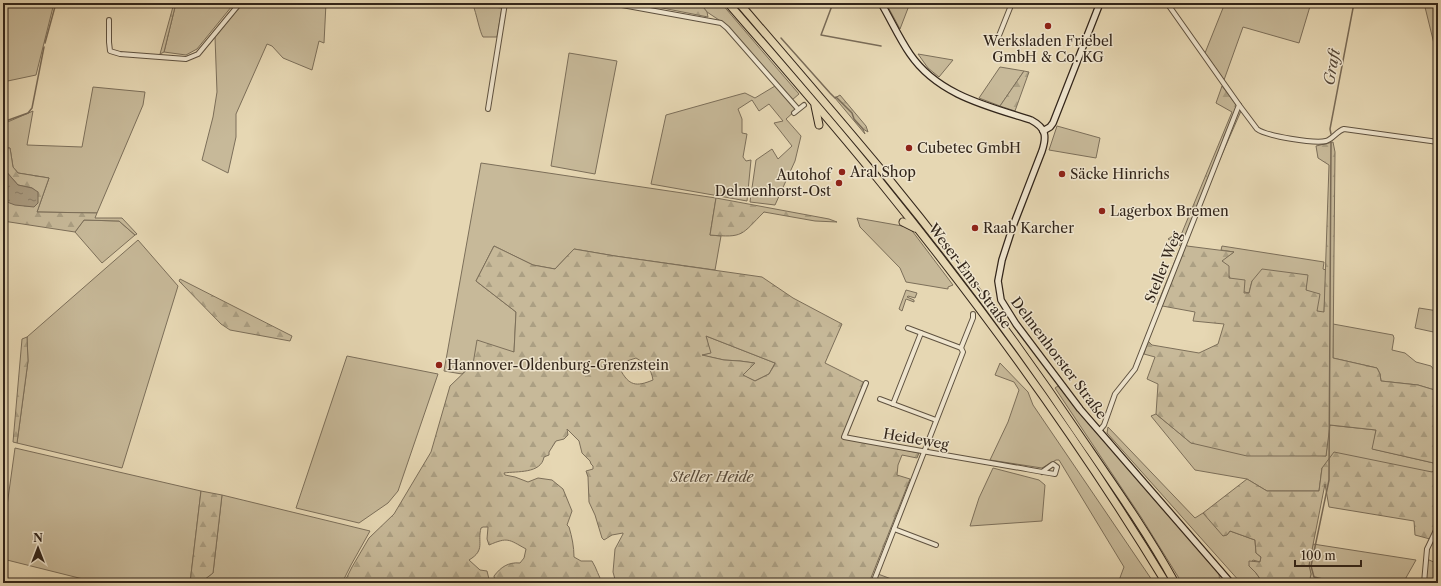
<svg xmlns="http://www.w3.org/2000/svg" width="1441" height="586" font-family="'Libre Caslon Text',serif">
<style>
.green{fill:#c7b999;stroke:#7c6f5a}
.forest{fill:url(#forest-firs);stroke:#7c6f5a;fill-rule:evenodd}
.wetland{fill:url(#wetland-marsh);stroke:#7c6f5a}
.water{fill:url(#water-ripples);stroke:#796b57}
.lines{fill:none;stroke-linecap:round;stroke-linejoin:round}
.stream{stroke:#796b57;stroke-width:1.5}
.street-casing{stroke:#5f5240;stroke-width:6}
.secondary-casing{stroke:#32251a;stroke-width:8}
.highway-casing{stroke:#32251a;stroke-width:9}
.street{stroke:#efe5ce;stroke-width:4}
.secondary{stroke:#efe5ce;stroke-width:5.5}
.highway{stroke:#e6d7b3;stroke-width:7}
.poi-dot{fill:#8f2418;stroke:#efe5ce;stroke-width:1.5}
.labels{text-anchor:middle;stroke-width:3;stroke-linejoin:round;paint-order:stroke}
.poi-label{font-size:14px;fill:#32251a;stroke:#efe5ce;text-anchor:start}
.street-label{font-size:14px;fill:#32251a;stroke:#efe5ce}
.park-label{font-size:14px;font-style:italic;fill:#574a3a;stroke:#efe5ce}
.water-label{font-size:15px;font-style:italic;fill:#564838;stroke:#efe5ce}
</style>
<defs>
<pattern id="forest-firs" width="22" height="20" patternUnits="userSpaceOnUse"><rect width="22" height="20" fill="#c7b999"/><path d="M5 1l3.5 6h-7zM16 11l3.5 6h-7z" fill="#ab9f83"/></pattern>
<pattern id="wetland-marsh" width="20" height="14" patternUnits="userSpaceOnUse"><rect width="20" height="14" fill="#c7b999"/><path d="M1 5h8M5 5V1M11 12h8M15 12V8" fill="none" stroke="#ab9f83"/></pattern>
<pattern id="water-ripples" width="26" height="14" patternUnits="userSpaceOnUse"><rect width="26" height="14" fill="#a99a7f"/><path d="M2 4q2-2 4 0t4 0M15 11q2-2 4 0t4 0" fill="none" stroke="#8a7d67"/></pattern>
</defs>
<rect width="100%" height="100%" fill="#e6d7b3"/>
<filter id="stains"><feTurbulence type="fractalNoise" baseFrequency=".005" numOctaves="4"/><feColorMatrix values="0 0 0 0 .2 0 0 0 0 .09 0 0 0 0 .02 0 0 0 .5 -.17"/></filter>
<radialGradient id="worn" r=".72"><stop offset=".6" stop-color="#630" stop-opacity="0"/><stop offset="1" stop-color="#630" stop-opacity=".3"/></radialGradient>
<!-- green -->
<g class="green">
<polygon points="3,3 54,3 36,75 3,82"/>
<polygon points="176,3 229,3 232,6 197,49 186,55 164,52"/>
<polygon points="243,3 326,3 324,43 319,41 312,70 283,58 272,46 267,44 236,114 236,137 228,173 202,160 213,117 217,92 215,37"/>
<polygon points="700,3 721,3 799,94 792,100 728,26 707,12"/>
<polygon points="886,3 910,3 900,29"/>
<polygon points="1225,3 1311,3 1299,43 1243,27 1224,80 1205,53"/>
<polygon points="1424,3 1438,3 1438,60"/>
<path d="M473 5 502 8 497 37H483C480 33 476 12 473 5Z"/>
<polygon points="569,53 617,61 595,174 551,166"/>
<polygon points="918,54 953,60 939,77 928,68"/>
<polygon points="1000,67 1024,71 1000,106 979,98"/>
<polygon points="775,86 796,110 786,119 801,136 795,161 775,205 750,202 756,160 772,149 778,159 792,146 774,123 783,121 769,104 759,111 752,100 738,109 742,119 742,133 747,134 743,157 746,161 751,160 747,201 651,184 666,115 741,94 745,93 755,98"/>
<polygon points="93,87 145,92 143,105 97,213 37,212 49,178 18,173 13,167 10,148 3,148 3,124 33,111 27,145 82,147"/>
<polygon points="1057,126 1100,138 1096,158 1049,150"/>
<polygon points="481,163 716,198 710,235 721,236 715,270 615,256 574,249 555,269 533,265 494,246 476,281 516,312 514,352 473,364 462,374 444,371"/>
<polygon points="857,218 908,227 913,232 953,285 948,287 948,289 906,282 900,268 860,227"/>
<polygon points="84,220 119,221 135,235 102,263 75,232"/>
<polygon points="138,240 178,286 122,468 17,443 28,361 27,337"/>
<path d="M1222 246 1324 262 1323 269 1326 270 1324 313 1317 311 1306 291 1307 275 1252 281 1249 293C1234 291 1227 273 1222 260L1234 252 1221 250Z"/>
<polygon points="1419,308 1438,311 1438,333 1415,328"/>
<polygon points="1333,324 1393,335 1394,338 1392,350 1405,353 1416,362 1431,366 1438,375 1438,391 1418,385 1381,381 1380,374 1377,368 1333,358"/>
<polygon points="706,336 775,363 769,374 755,381 742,375 754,363 740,361 724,360 701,355 710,353"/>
<polygon points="347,356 438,374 398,491 388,503 359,523 296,508"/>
<polygon points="1000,363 1028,392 1033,405 1154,583 1118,583 1124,567 1059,460 1056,460 1042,468 990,460 1008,422 1019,390 1014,382 995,375"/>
<polygon points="1058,386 1215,569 1219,574 1220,583 1182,583 1141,517 1055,388"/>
<polygon points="1156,414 1191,443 1326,456 1329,425 1376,430 1373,449 1438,464 1438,469 1432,472 1322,468 1319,491 1267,491 1247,479 1195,470 1151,416"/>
<polygon points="1108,427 1195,518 1203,513 1227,535 1230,531 1255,540 1256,553 1261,557 1260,562 1253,560 1249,566 1256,573 1263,583 1241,583 1107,433"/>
<polygon points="15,448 201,491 190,583 99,583 3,559 3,535"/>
<polygon points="993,468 1039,480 1045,485 1042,521 970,526 979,498"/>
<polygon points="222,495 370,531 351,565 342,583 200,583 213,573"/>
<polygon points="1313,544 1403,558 1416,560 1403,583 1309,583 1311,574 1309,566"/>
<polygon points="1427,559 1438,564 1438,583 1426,583"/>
<polygon points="878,574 902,583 875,583"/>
</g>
<!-- forest -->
<g class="forest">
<polygon points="174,3 176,3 164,52 160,54"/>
<polygon points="637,3 700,3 707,12 708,17"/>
<polygon points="1024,71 1029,72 1015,111 1000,106"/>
<polygon points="1222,86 1241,111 1185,239 1187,246 1234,252 1222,261 1229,266 1229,278 1245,280 1244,293 1249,293 1252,281 1262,269 1308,275 1306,290 1320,294 1317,311 1324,312 1329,165 1318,158 1316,146 1333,142 1335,152 1333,358 1377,368 1380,374 1381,381 1418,385 1438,391 1438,464 1372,449 1376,430 1330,425 1326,456 1247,456 1191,443 1156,414 1158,384 1147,379 1155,357 1144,354 1148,341 1152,345 1199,353 1218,344 1224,324 1193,321 1195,312 1157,305 1181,246 1168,239 1174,235 1181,235 1232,112 1216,103"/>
<polygon points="3,148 10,148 13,167 18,173 49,178 37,212 97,213 95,218 122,218 137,234 135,235 119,221 84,220 75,232 3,221 3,187 5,198 38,193 32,188 18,185 4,169 3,170"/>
<path d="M716 198 829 219 837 222 815 221 764 212C741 235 744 238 710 235Z"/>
<path d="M494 246 533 265 555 269 574 249 615 256 762 277 793 298 842 324 825 363 865 383 842 437 919 453 917 458 902 455 898 465 897 475 910 479 869 583H616L613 572 615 549 623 534V533L612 535 604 540 602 538 595 515 589 502 588 477 586 471 593 469V466L591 464 590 461 582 453 579 441 567 429 568 435 564 439 556 441 549 452V455L544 457C541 474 517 471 504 473L505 475 515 477 528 482 538 478 552 480 563 489 572 511 567 525 569 527C572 537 574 547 574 557L581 561H592C597 569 598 576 603 583H495L494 576C501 567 508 562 520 563L524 558 526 549C508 539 508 537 489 545L487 539 488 527H483L481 528C477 542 486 550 469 560L480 570 487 571 490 583H344L352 567 369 538 394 514 431 452 450 386 473 364 477 340 514 352 516 312 476 281ZM706 336 775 363V364L769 374 755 381 743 375 755 363 740 361 724 360 702 355 711 353ZM636 358C646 364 651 368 653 380 636 387 629 386 620 369L624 362Z"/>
<polygon points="180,279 292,336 290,341 230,330 221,324 179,281"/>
<polygon points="906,290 917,293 915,298 908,296 907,297 914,300 914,302 906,299 902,311 899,309"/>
<polygon points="27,337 28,361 17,443 13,442 22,339"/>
<polygon points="1334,452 1432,472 1438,469 1438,524 1430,539 1415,535 1414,521 1329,507 1325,484 1309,565 1311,574 1309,583 1263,583 1256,573 1249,566 1249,561 1260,562 1261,557 1256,553 1255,540 1230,531 1227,535 1223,536 1203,513 1247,479 1267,491 1319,491 1322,468"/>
<polygon points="201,491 222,495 213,573 200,583 190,583"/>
</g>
<!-- wetland -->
<polygon class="wetland" points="840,95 866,126 868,132 863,129 865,134 835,98"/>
<!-- water -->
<polygon class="water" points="4,169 18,185 32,188 38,192 38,203 34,207 15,205 7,202 3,187"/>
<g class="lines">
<!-- stream -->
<g class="stream">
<polyline points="833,3 821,35 881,46"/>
<polyline points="781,38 830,93 835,98 836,97 852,113 854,119 863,129"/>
<polyline points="45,43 56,3"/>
<polyline points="3,122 28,113 32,108 44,47"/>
<polyline points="1331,134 1330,129 1354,3"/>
<polyline points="1331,143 1329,480 1311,566 1314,577 1340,583"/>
</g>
<defs>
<g id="street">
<polyline points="611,3 721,23 727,28 798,109"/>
<path d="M1167 3 1239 105 1257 129C1266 136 1315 144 1326 141 1333 139 1337 131 1344 129L1438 142"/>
<polyline points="109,20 109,42 110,51 120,54 186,59 198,54 240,3"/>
<polyline points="998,38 1012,3"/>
<polyline points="488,109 505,3"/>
<polyline points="794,113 804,105"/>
<polyline points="961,348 973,318 973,314"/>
<path d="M866 383 844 437C914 450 985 462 1055 474L1057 467 1053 464 1042 472"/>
<polyline points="880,399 936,420"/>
<polyline points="893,404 921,333"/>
<polyline points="1099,431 1104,425 1115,394 1135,369 1239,105"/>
<polyline points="894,529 936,545"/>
<polyline points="873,583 963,352 961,348 908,328"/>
<polyline points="1424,583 1427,549 1438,526"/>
</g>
<g id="secondary">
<path d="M881 3C891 20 899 38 910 54 938 95 987 106 1031 120 1046 128 1047 136 1042 151L1013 226 1002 260 998 281 1001 300 1016 324 1080 409 1231 583"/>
<polyline points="1043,131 1050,127 1053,123 1100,3"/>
</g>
<g id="highway">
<path d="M728 3C780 63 832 122 882 184 985 311 1081 443 1166 583"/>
<path d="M739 3C789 61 839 119 888 178 956 261 1020 347 1080 436 1113 484 1147 532 1175 583"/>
<polyline points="815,106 819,125"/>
<polyline points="903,222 915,228"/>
</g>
</defs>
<!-- street casing -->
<use href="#street" class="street-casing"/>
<!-- secondary casing -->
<use href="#secondary" class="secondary-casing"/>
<!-- highway casing -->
<use href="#highway" class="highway-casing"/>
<!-- street -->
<use href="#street" class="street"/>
<!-- secondary -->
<use href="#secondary" class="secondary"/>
<!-- highway -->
<use href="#highway" class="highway"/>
</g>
<!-- markers -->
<g class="poi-dot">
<circle cx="1048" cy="26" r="4"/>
<circle cx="909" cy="148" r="4"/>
<circle cx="842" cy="172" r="4"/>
<circle cx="1062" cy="174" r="4"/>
<circle cx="839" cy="183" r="4"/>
<circle cx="1102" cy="211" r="4"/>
<circle cx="975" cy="228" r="4"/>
<circle cx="439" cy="365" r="4"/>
</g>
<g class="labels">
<!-- poi labels -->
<g class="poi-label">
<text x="1048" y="46" text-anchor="middle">Werksladen Friebel<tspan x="1048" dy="16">GmbH &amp; Co. KG</tspan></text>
<text x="917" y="153">Cubetec GmbH</text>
<text x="850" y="177">Aral Shop</text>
<text x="1070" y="179">Säcke Hinrichs</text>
<text x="831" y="180" text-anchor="end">Autohof<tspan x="831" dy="16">Delmenhorst-Ost</tspan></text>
<text x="1110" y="216">Lagerbox Bremen</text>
<text x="983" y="233">Raab Karcher</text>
<text x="447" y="370">Hannover-Oldenburg-Grenzstein</text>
</g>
<!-- street labels -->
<g class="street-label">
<text transform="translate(1163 267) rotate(-68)" y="5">Steller Weg</text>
<text transform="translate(970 276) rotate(53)" y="5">Weser-Ems-Straße</text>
<text transform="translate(1059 358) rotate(53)" y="5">Delmenhorster Straße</text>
<text transform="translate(916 439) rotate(10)" y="5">Heideweg</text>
</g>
<!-- park labels -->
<g class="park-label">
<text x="712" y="482">Steller Heide</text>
</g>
<!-- water labels -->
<g class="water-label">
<text transform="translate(1332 67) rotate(-80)" y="5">Graft</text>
</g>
</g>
<!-- margin -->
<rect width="1441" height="586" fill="none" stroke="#e6d7b3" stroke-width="16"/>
<rect x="4" y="4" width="1433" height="578" fill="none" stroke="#32251a" stroke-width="2"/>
<rect x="8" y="8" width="1425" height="570" fill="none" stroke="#32251a"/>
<!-- north arrow -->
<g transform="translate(38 548)" stroke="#efe5ce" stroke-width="3" paint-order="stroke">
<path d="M0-3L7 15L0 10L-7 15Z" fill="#32251a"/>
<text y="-6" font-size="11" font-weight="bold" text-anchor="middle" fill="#32251a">N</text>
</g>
<!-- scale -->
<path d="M1295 560v6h66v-6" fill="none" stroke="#32251a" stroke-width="2"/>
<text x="1301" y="560" font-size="12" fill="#32251a" stroke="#efe5ce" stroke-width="3" paint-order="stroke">100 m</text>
<rect width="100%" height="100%" filter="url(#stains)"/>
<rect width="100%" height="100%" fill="url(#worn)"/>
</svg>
